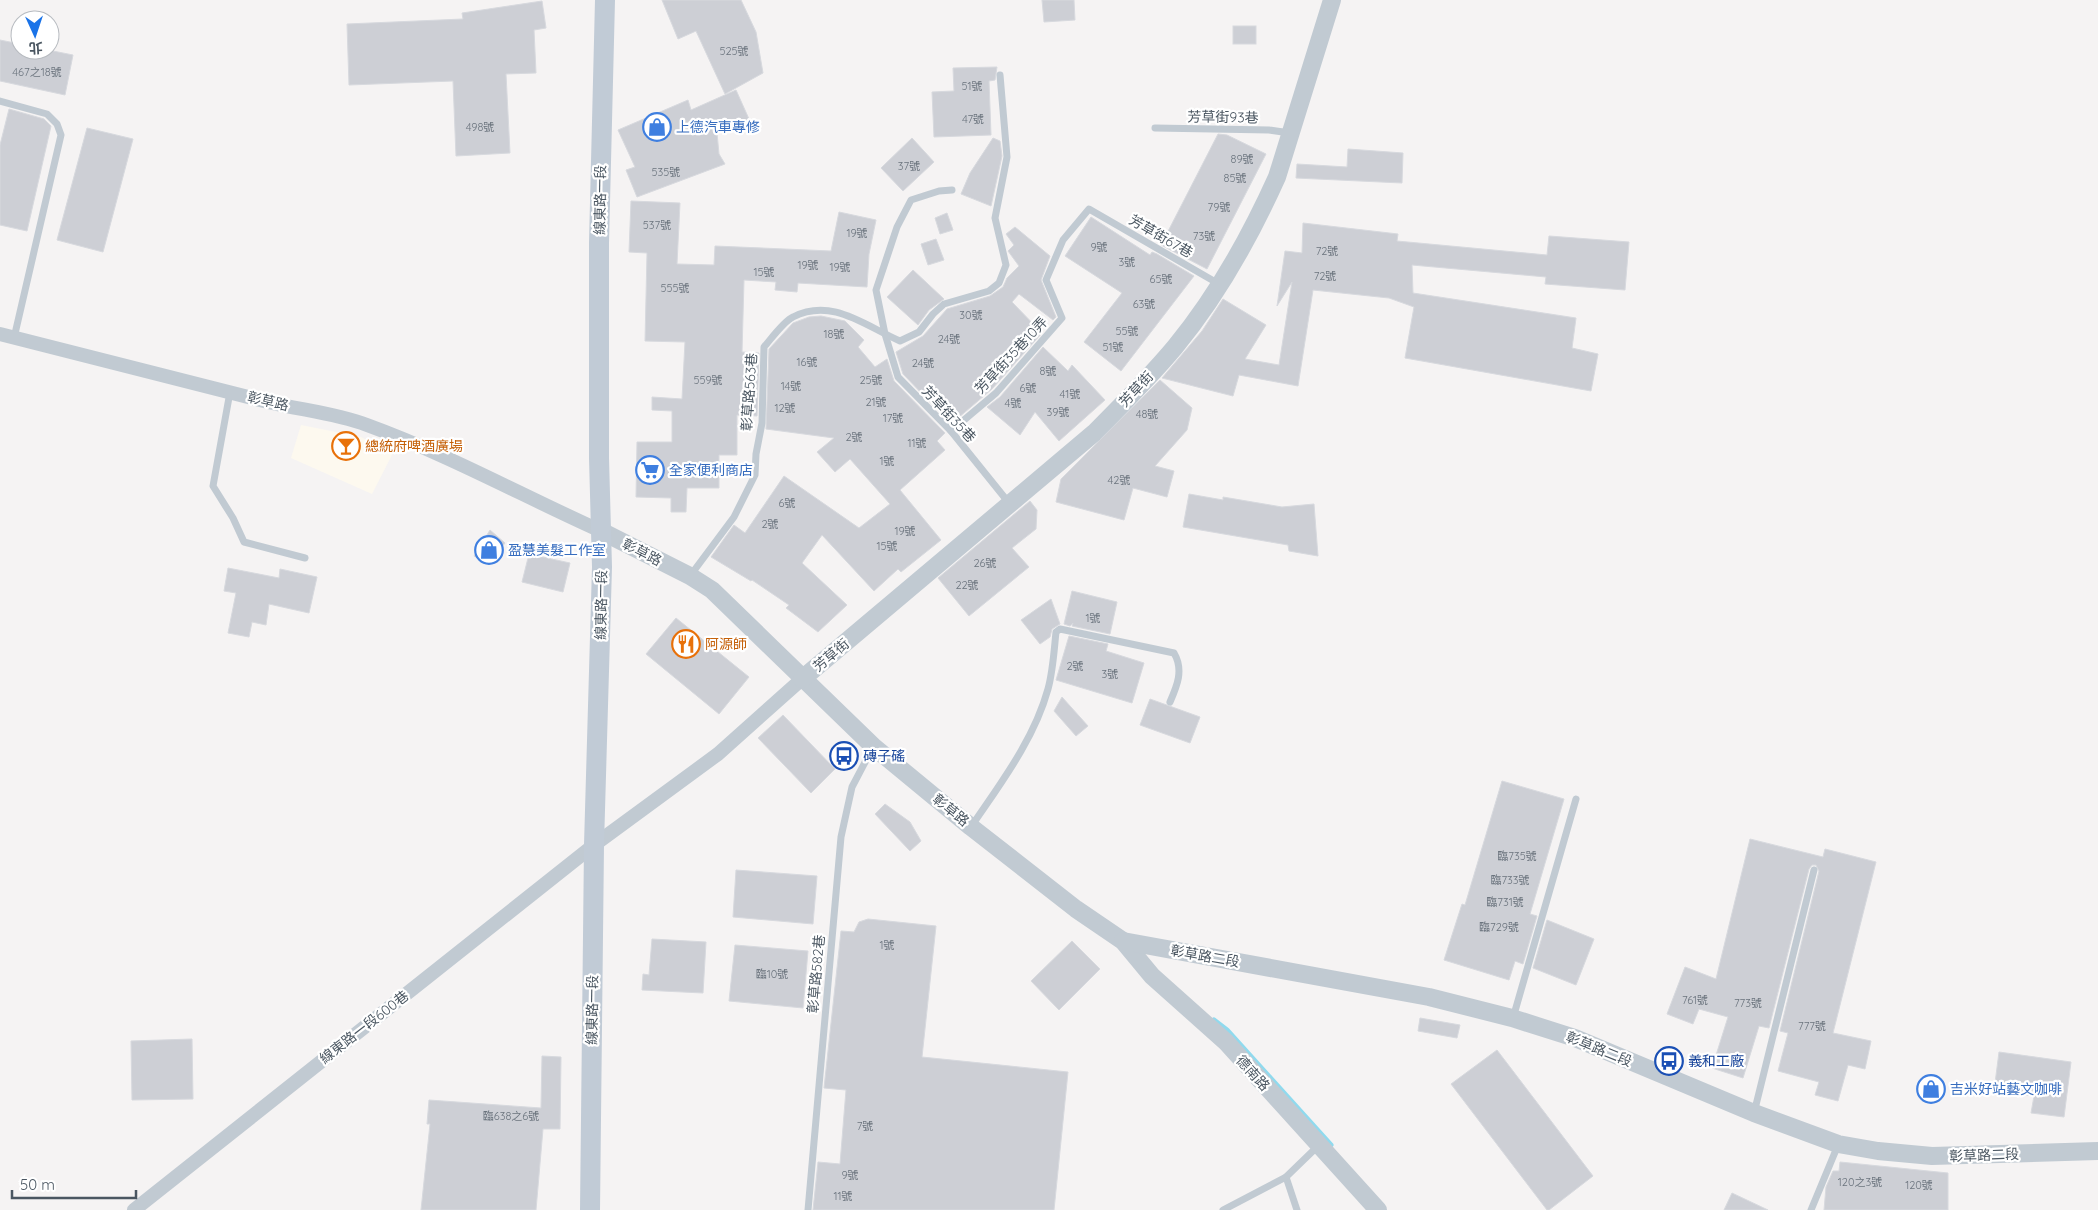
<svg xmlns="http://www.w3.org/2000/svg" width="2098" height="1210" font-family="Quicksand,'Noto Sans TC',sans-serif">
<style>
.commercial{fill:#fdf9ef}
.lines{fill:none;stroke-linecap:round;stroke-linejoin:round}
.stream{stroke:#90daee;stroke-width:5}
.building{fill:#cdcfd5;stroke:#d7d9de}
.service{stroke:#c1cad2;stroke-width:7}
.minor{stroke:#c1cad2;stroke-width:14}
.tertiary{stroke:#c1cad2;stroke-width:18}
.secondary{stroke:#c1cbd6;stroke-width:20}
.labels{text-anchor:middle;stroke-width:4.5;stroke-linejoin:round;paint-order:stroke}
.number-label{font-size:11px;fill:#6b747e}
.street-label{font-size:14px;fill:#4a5661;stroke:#fff}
.shop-label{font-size:14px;fill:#366cbe;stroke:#fff;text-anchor:start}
.food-label{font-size:14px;fill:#c56008;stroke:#fff;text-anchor:start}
.transit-label{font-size:14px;fill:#164399;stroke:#fff;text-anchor:start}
</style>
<rect width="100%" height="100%" fill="#f5f3f3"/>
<!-- commercial -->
<polygon class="commercial" points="301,425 361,437 393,453 372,494 291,458"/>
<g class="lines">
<!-- stream -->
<polyline class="stream" points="1214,1020 1227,1030 1331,1145"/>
</g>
<!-- building -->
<g class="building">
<polygon points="662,0 741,0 756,32 763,73 725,94 696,31 678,39"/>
<polygon points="1042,0 1074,0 1075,20 1044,22"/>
<polygon points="542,1 546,28 534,30 536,73 506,74 510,153 456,156 453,81 349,85 347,24 463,19 462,13"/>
<rect x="1233" y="26" width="23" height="18"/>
<polygon points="0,40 20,44 20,50 48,50 73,55 65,95 0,81"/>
<polygon points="997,67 995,80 989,81 991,135 934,137 932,92 954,91 953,68"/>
<polygon points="736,90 749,119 717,133 719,154 725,164 637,197 626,170 635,167 618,130 688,100 691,110"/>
<polygon points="9,109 44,119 51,126 27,231 0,225 0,145"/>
<polygon points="87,128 133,139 103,252 57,240"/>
<polygon points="1218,134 1227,135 1266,154 1207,269 1161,245"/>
<polygon points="912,138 934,162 903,191 881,168"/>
<polygon points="993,138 1000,141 1002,156 991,206 961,194 970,173"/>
<polygon points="1348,149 1403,153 1402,183 1296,178 1297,164 1347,167"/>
<polygon points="631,201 680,203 677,264 714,265 715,246 831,251 839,212 876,220 869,254 867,287 798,283 797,292 775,290 776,282 744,280 742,352 759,353 757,416 737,415 737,455 719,455 719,488 687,488 686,512 671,512 671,498 636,497 637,442 672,442 672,411 652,410 652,397 682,399 685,342 645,341 647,253 629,252"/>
<polygon points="947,213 953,230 940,234 935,218"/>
<polygon points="1091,217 1150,255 1152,252 1157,254 1194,276 1121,371 1084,342 1122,293 1065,256"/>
<polygon points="1303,223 1398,234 1397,241 1547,255 1549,236 1629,242 1625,290 1545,284 1546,277 1412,265 1413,293 1576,318 1572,348 1598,354 1591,391 1405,358 1414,307 1389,298 1313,290 1298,386 1239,375 1233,396 1162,378 1202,331 1223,299 1266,325 1245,359 1279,365 1292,282 1277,306 1285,251 1302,253"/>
<polygon points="1015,227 1050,256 1041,280 1056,317 1053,320 1019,294 1012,302 1042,333 992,389 951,424 903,374 896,352 923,336 947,309 990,296 1003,287 1007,278 1019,266 1008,251 1014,245 1006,234"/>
<polygon points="936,239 944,260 928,265 921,244"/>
<polygon points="913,270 944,299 929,310 918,325 887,297"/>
<polygon points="821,316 845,321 864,340 858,347 875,367 887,359 894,381 945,433 937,441 945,450 900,490 941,540 901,572 898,569 874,591 822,535 802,563 847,605 818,632 786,608 789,605 752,580 751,581 711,557 734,525 745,533 784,476 859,528 890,504 850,459 835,472 817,452 834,438 766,429 769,349 793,323 809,317"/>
<polygon points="1043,347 1068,371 1072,365 1105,400 1059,441 1035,412 1020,435 987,407 1000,397"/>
<polygon points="1160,380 1192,408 1187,430 1155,466 1174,471 1167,497 1133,488 1124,520 1056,502 1061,479"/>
<polygon points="1189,494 1223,500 1223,497 1282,507 1314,504 1318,556 1289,551 1288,545 1183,527"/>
<polygon points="1030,501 1037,510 1036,529 1012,548 1029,567 969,616 938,578"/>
<polygon points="490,530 505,543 489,564 474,556"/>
<polygon points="529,554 570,563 563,592 522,582"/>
<polygon points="228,568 279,578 280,569 317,577 309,613 269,604 266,625 252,622 249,637 228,633 236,593 224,591"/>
<polygon points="1072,591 1117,602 1110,634 1072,626 1073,623 1070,626 1064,624"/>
<polygon points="1051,599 1060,624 1052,629 1050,637 1040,644 1021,620"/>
<polygon points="676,618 749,677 719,714 646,654"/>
<polygon points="1069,636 1108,644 1106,651 1144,663 1132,703 1056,680"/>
<polygon points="1062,697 1088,726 1076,736 1054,711"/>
<polygon points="1150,699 1200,717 1190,743 1140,725"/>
<polygon points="783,715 835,769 811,793 758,738"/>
<polygon points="1502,781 1564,799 1530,914 1537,916 1523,964 1515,961 1509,980 1444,960 1462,904 1465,905"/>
<polygon points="885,804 910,822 921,841 910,851 875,814"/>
<polygon points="1750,839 1823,857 1825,849 1876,862 1833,1033 1871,1041 1865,1069 1848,1065 1838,1101 1815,1095 1819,1082 1778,1071 1788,1033 1780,1031 1819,871 1816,865 1812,865 1809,869 1769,1028 1759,1026 1743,1078 1712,1068 1728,1017 1699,1009 1693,1024 1667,1014 1685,967 1716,979"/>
<polygon points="736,870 817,876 813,924 733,917"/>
<polygon points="868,919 936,926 922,1057 1068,1072 1054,1210 813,1210 818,1162 840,1164 846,1090 824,1088 841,931 854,932 859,922"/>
<polygon points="1547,920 1594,939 1576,985 1533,968"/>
<polygon points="652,939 706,942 703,993 642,990 643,974 649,975"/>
<polygon points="1072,941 1100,969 1059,1010 1031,981"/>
<polygon points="735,945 808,951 803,1008 729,1001"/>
<polygon points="1420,1018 1460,1025 1457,1038 1418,1031"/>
<polygon points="192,1039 193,1099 132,1100 131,1041"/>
<polygon points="1497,1050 1593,1176 1549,1210 1547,1210 1451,1084"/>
<polygon points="1999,1052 2071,1062 2064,1117 2031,1113 2034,1096 1994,1091"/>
<polygon points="542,1056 561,1057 560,1129 543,1129 536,1210 421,1210 430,1124 427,1124 429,1100 541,1108"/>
<polygon points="1840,1162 1948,1173 1948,1210 1824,1210 1826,1187 1833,1171 1839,1171"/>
<polygon points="1732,1193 1768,1210 1724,1210"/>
</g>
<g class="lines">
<!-- service -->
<g class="service">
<polyline points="0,101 47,114 57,124 61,135 14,338"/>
<polyline points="1155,128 1269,130 1290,133"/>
<polyline points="952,190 939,191 911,200 897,227 876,290 885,334 898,377 951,431 1009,503"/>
<polyline points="230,392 213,486 233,518 244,542 305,558"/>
<polyline points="951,431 996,393 1062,318 1046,280 1063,240 1089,209 1219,284"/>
<path d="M690 576 734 517 755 475 756 454 762 423 764 347C771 339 784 321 793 317 832 297 865 326 900 341L919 332 933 314 944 304 989 291 999 283 1006 265 995 218 1007 157 1000 75"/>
<path d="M971 827C1000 784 1034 740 1048 689 1053 671 1054 651 1056 632L1060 629 1174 653C1184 670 1177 686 1170 702"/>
<polyline points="1513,1018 1576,799"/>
<polyline points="1754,1113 1814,870"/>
<polyline points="1286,1177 1297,1210"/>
<polyline points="808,1210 841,837 852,787 873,747"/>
<polyline points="1223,1210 1286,1177 1318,1146"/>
<polyline points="1811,1210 1838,1145"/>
</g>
<!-- minor -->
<g class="minor">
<path d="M0 334C89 356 178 379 268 402 300 410 335 413 367 425 447 454 523 496 601 531"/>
<polyline points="134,1210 594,845 718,754 802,679"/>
</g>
<!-- tertiary -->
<g class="tertiary">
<polyline points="601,531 690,576 712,590 874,747 971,827 1076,909 1123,941 1152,976 1226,1042 1378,1210"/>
<path d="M802 679 1094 433C1122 405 1150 377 1175 347 1217 296 1250 237 1277 177L1332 0"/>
<polyline points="1123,941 1429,997 1512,1018 1575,1038 1754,1113 1838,1144 1878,1151 1932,1156 2098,1151"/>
</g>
<!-- secondary -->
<polyline class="secondary" points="590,1210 594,845 602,567 599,458 599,243 605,0"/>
</g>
<!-- icons -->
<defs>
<symbol id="shop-ring" viewBox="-11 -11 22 22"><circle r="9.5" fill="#fff" stroke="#3f7fe0" stroke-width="1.5"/><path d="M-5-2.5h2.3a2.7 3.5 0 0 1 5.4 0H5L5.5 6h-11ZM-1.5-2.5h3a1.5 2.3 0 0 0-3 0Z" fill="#3f7fe0"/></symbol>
<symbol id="bar-ring" viewBox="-11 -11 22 22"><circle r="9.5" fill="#fff" stroke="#e8710a" stroke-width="1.5"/><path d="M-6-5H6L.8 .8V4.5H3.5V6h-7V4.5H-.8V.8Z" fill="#e8710a"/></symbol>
<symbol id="supermarket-ring" viewBox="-11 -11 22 22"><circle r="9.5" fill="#fff" stroke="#3f7fe0" stroke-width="1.5"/><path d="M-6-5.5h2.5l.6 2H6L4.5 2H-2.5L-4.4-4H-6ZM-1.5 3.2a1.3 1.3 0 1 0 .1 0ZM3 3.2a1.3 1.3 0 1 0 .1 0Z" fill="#3f7fe0"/></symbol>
<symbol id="restaurant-ring" viewBox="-11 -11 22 22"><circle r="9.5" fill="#fff" stroke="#e8710a" stroke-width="1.5"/><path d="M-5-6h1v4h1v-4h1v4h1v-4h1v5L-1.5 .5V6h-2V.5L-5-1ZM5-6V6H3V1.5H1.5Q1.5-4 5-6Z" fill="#e8710a"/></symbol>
<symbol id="bus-ring" viewBox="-11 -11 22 22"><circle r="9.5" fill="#fff" stroke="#1a4fb4" stroke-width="1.5"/><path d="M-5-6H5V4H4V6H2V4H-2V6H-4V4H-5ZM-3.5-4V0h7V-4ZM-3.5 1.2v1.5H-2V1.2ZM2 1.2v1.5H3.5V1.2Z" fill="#1a4fb4"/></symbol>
</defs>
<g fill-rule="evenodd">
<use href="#shop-ring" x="641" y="111" width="32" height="32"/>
<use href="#bar-ring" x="330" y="430" width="32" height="32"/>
<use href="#supermarket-ring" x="634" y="454" width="32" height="32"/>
<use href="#shop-ring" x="473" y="534" width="32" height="32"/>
<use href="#restaurant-ring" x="670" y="628" width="32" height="32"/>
<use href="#bus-ring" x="828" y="740" width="32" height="32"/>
<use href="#bus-ring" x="1653" y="1045" width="32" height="32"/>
<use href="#shop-ring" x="1915" y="1073" width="32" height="32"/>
</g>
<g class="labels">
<!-- number labels -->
<g class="number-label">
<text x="734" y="55">525號</text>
<text x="37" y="76">467之18號</text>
<text x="972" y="90">51號</text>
<text x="973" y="123">47號</text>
<text x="480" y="131">498號</text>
<text x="1242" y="163">89號</text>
<text x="909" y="170">37號</text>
<text x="666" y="176">535號</text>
<text x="1235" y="182">85號</text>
<text x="1219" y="211">79號</text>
<text x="657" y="229">537號</text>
<text x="857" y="237">19號</text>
<text x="1204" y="240">73號</text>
<text x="1099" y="251">9號</text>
<text x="1327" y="255">72號</text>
<text x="1127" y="266">3號</text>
<text x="808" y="269">19號</text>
<text x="840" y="271">19號</text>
<text x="764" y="276">15號</text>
<text x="1325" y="280">72號</text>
<text x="1161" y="283">65號</text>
<text x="675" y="292">555號</text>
<text x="1144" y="308">63號</text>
<text x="971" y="319">30號</text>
<text x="1127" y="335">55號</text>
<text x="834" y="338">18號</text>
<text x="949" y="343">24號</text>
<text x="1113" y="351">51號</text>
<text x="807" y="366">16號</text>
<text x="923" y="367">24號</text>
<text x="1048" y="375">8號</text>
<text x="708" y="384">559號</text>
<text x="871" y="384">25號</text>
<text x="791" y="390">14號</text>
<text x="1028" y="392">6號</text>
<text x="1070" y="398">41號</text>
<text x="876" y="406">21號</text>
<text x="1013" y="407">4號</text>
<text x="785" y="412">12號</text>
<text x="1058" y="416">39號</text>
<text x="1147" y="418">48號</text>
<text x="893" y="422">17號</text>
<text x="854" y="441">2號</text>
<text x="917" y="447">11號</text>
<text x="887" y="465">1號</text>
<text x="1119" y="484">42號</text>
<text x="787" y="507">6號</text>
<text x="770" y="528">2號</text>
<text x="905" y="535">19號</text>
<text x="887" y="550">15號</text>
<text x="985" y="567">26號</text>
<text x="967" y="589">22號</text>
<text x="1093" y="622">1號</text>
<text x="1075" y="670">2號</text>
<text x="1110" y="678">3號</text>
<text x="1517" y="860">臨735號</text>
<text x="1510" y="884">臨733號</text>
<text x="1505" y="906">臨731號</text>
<text x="1499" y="931">臨729號</text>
<text x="887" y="949">1號</text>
<text x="772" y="978">臨10號</text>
<text x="1695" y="1004">761號</text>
<text x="1748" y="1007">773號</text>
<text x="1812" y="1030">777號</text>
<text x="511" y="1120">臨638之6號</text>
<text x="865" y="1130">7號</text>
<text x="850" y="1179">9號</text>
<text x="1860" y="1186">120之3號</text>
<text x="1919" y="1189">120號</text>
<text x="843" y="1200">11號</text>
</g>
<!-- street labels -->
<g class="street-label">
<text transform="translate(1223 117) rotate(1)" y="5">芳草街93巷</text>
<text transform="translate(600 200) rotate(-89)" y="5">線東路一段</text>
<text transform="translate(1161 236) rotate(30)" y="5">芳草街67巷</text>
<text transform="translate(1011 355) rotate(-47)" y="5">芳草街35巷10弄</text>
<text transform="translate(1136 389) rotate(-47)" y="5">芳草街</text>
<text transform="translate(749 392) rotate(-86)" y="5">彰草路563巷</text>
<text transform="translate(268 401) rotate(13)" y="5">彰草路</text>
<text transform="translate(949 414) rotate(47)" y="5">芳草街35巷</text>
<text transform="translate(642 552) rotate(27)" y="5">彰草路</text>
<text transform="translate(601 605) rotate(-89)" y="5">線東路一段</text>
<text transform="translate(831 655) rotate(-40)" y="5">芳草街</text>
<text transform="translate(951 810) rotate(39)" y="5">彰草路</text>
<text transform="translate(1205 956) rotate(10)" y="5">彰草路二段</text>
<text transform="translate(816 974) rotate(-85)" y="5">彰草路582巷</text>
<text transform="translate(592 1010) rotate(-89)" y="5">線東路一段</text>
<text transform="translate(364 1027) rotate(-38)" y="5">線東路一段600巷</text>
<text transform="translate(1599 1049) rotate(22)" y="5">彰草路二段</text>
<text transform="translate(1253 1073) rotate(48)" y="5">德南路</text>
<text transform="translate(1984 1155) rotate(-2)" y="5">彰草路二段</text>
</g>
<!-- shop labels -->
<g class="shop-label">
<text x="676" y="132">上德汽車專修</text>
<text x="669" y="475">全家便利商店</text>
<text x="508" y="555">盈慧美髮工作室</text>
<text x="1950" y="1094">吉米好站藝文咖啡</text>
</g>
<!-- food labels -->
<g class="food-label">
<text x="365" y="451">總統府啤酒廣場</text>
<text x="705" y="649">阿源師</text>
</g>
<!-- transit labels -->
<g class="transit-label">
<text x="863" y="761">磚子磘</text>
<text x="1688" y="1066">義和工廠</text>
</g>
</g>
<!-- north arrow -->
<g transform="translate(35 35) rotate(177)"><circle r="24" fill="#ffffff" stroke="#b7bbc0"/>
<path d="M0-4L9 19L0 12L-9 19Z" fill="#1a73e8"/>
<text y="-8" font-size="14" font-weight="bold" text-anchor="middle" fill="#4a5661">北</text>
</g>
<!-- scale -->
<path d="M12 1190v8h124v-8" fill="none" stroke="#4a5661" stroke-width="2.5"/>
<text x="20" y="1190" font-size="15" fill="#4a5661" stroke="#ffffff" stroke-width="4" paint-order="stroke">50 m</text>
</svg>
